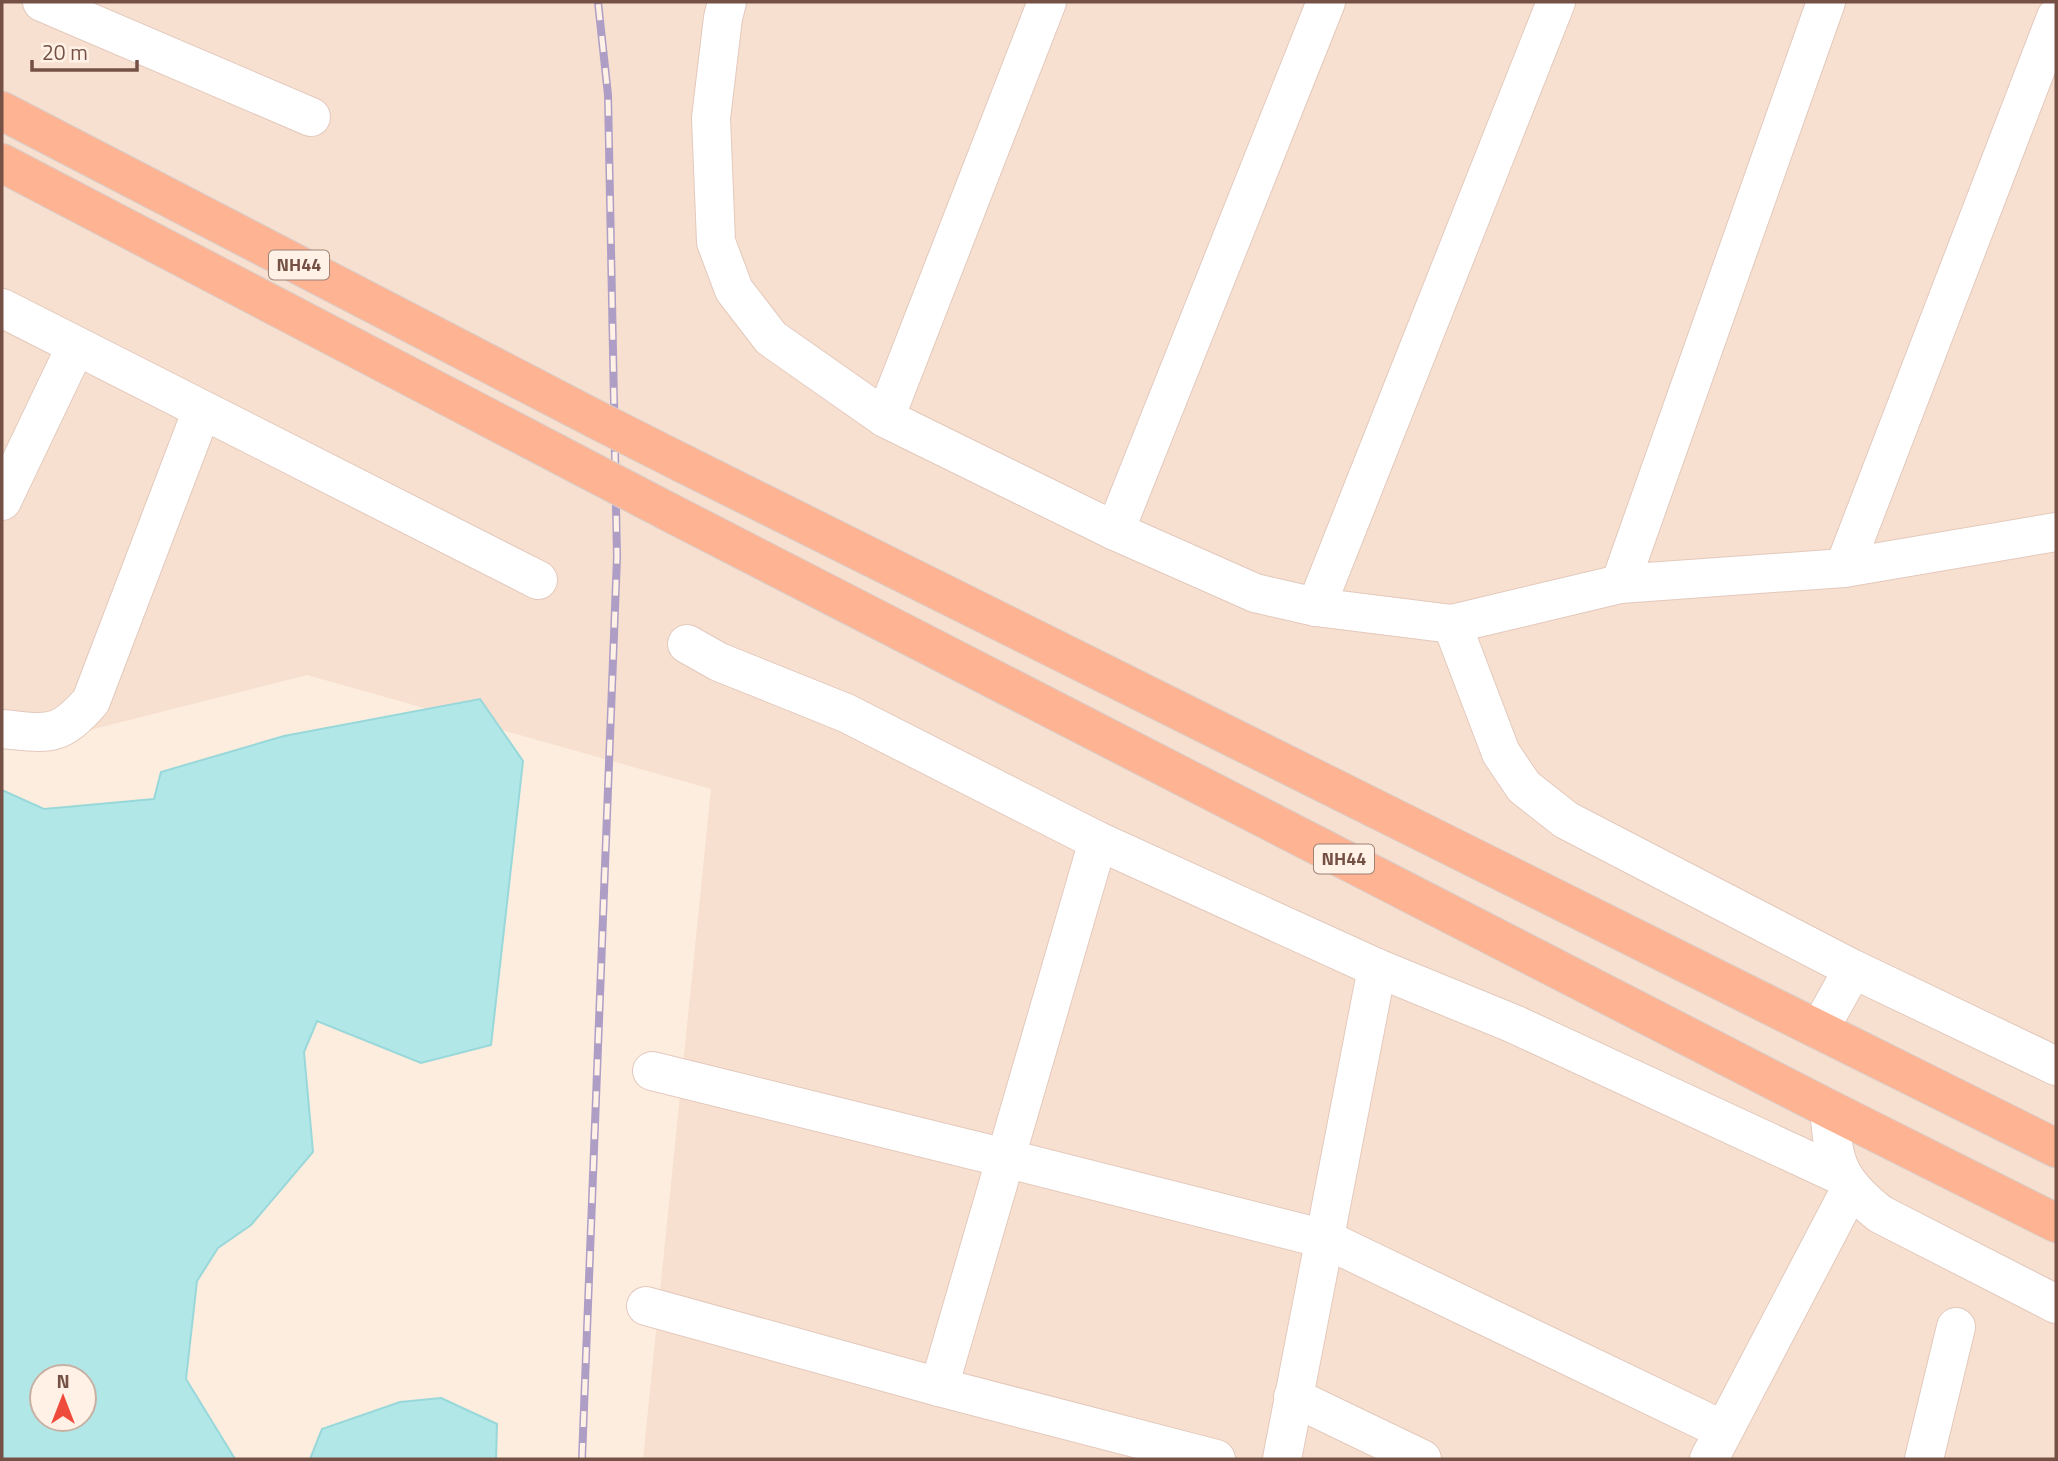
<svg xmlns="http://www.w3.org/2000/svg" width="2058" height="1461" font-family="'Titillium Web',sans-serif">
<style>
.residential{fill:#f7e0cf}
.water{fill:#b2e7e7;stroke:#98d8da;stroke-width:2;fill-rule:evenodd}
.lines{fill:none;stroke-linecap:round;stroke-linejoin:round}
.minor-casing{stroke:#e3c9bd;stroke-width:40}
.tertiary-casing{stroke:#e3c9bd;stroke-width:40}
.trunk-casing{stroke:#d8cecb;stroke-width:40}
.minor{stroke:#fff;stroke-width:38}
.tertiary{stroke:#fff;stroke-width:38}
.trunk{stroke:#feb392;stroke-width:38}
.rail-casing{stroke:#ae9ec6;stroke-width:8}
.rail{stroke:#fff1e5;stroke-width:5;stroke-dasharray:16;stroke-linecap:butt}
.trunk-bridge-casing{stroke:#d8cecb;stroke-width:40;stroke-linecap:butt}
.trunk-bridge{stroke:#feb392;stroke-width:38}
.labels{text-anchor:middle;stroke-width:5;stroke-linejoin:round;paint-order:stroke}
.shield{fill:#fff1e5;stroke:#9e8075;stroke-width:2}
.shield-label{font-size:18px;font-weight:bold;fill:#745045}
</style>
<rect width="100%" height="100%" fill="#fdedde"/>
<!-- residential -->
<polygon class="residential" points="2,2 2056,2 2056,1459 643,1459 711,789 307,675 35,744 2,744"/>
<!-- water -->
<g class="water">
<path d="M480 699 523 761 491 1045 421 1063 317 1021 304 1052 313 1152 251 1225 218 1248 197 1281 186 1379 235 1459H2V790L44 809 154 799 161 772 284 736ZM42 1377H84V1419H42Z"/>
<polygon points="441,1398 497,1424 496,1459 310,1459 322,1429 400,1402"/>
</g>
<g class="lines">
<defs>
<g id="minor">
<polyline points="42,2 311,117"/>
<polyline points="2,308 538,580"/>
<polyline points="885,418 1047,2"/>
<polyline points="2,501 76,346"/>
<polyline points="1115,531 1326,2"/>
<polyline points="1844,568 2056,17"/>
<polyline points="1620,584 1826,2"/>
<polyline points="1316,607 1556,2"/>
<polyline points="1452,624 1620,584 1844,568 2056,532"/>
<polyline points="687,644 719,662 846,713 1098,841 1377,968 1514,1024 1842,1176"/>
<path d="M2 729C48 733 58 739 91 701L202 410"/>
<polyline points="652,1071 1005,1158 1325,1239 1723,1430"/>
<polyline points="646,1306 939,1387 1216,1459"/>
<polyline points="939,1387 1098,841"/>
<polyline points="1293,1397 1422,1459"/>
<polyline points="1282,1459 1377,968"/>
<polyline points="1709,1459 1851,1188"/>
<polyline points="1924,1459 1956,1327"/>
</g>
<g id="tertiary">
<polyline points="727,2 723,18 711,118 716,242 734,290 771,338 885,418 1115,531 1255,593 1316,607 1452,624 1501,753 1524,787 1566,820 1853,969"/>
<polyline points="1819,1030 1853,969 2056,1066"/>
<path d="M1829 1109C1834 1163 1836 1179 1880 1214L2056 1304"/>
</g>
<g id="trunk">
<polyline points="2,111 597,420"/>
<polyline points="2,163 575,463"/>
<polyline points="682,463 2056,1148"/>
<polyline points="667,511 1829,1109 2056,1223"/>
</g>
</defs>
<!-- minor casing -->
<use href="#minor" class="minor-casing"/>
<!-- tertiary casing -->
<use href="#tertiary" class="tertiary-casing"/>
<!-- trunk casing -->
<use href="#trunk" class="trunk-casing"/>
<!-- minor -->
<use href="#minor" class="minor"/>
<!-- tertiary -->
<use href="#tertiary" class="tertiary"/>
<!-- trunk -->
<use href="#trunk" class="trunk"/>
<defs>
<polyline id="rail" points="582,1459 617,557 608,95 598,2"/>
</defs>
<!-- rail casing -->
<use href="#rail" class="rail-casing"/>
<!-- rail -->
<use href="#rail" class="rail"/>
<defs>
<g id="trunk-bridge">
<polyline points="597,420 682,463"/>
<polyline points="575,463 667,511"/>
</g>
</defs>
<!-- trunk-bridge casing -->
<use href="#trunk-bridge" class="trunk-bridge-casing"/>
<!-- trunk-bridge -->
<use href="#trunk-bridge" class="trunk-bridge"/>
</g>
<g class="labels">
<!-- shield labels -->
<g class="shield">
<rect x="269" y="250.5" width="60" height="29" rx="5"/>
<rect x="1314" y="844.5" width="60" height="29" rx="5"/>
</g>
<g class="shield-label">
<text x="299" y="271">NH44</text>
<text x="1344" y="865">NH44</text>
</g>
</g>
<!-- border -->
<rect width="2058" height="1461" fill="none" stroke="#745045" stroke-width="7"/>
<!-- north arrow -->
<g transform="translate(63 1398)"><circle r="33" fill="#fff1e5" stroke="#c7b1a5" stroke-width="2"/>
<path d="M0-5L12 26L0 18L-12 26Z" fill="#ef4b3c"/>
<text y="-10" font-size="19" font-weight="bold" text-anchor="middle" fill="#745045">N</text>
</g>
<!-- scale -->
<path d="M32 60v10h105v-10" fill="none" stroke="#745045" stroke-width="3.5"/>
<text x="42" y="60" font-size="21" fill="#745045" stroke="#fff1e5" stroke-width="5" paint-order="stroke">20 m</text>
</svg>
